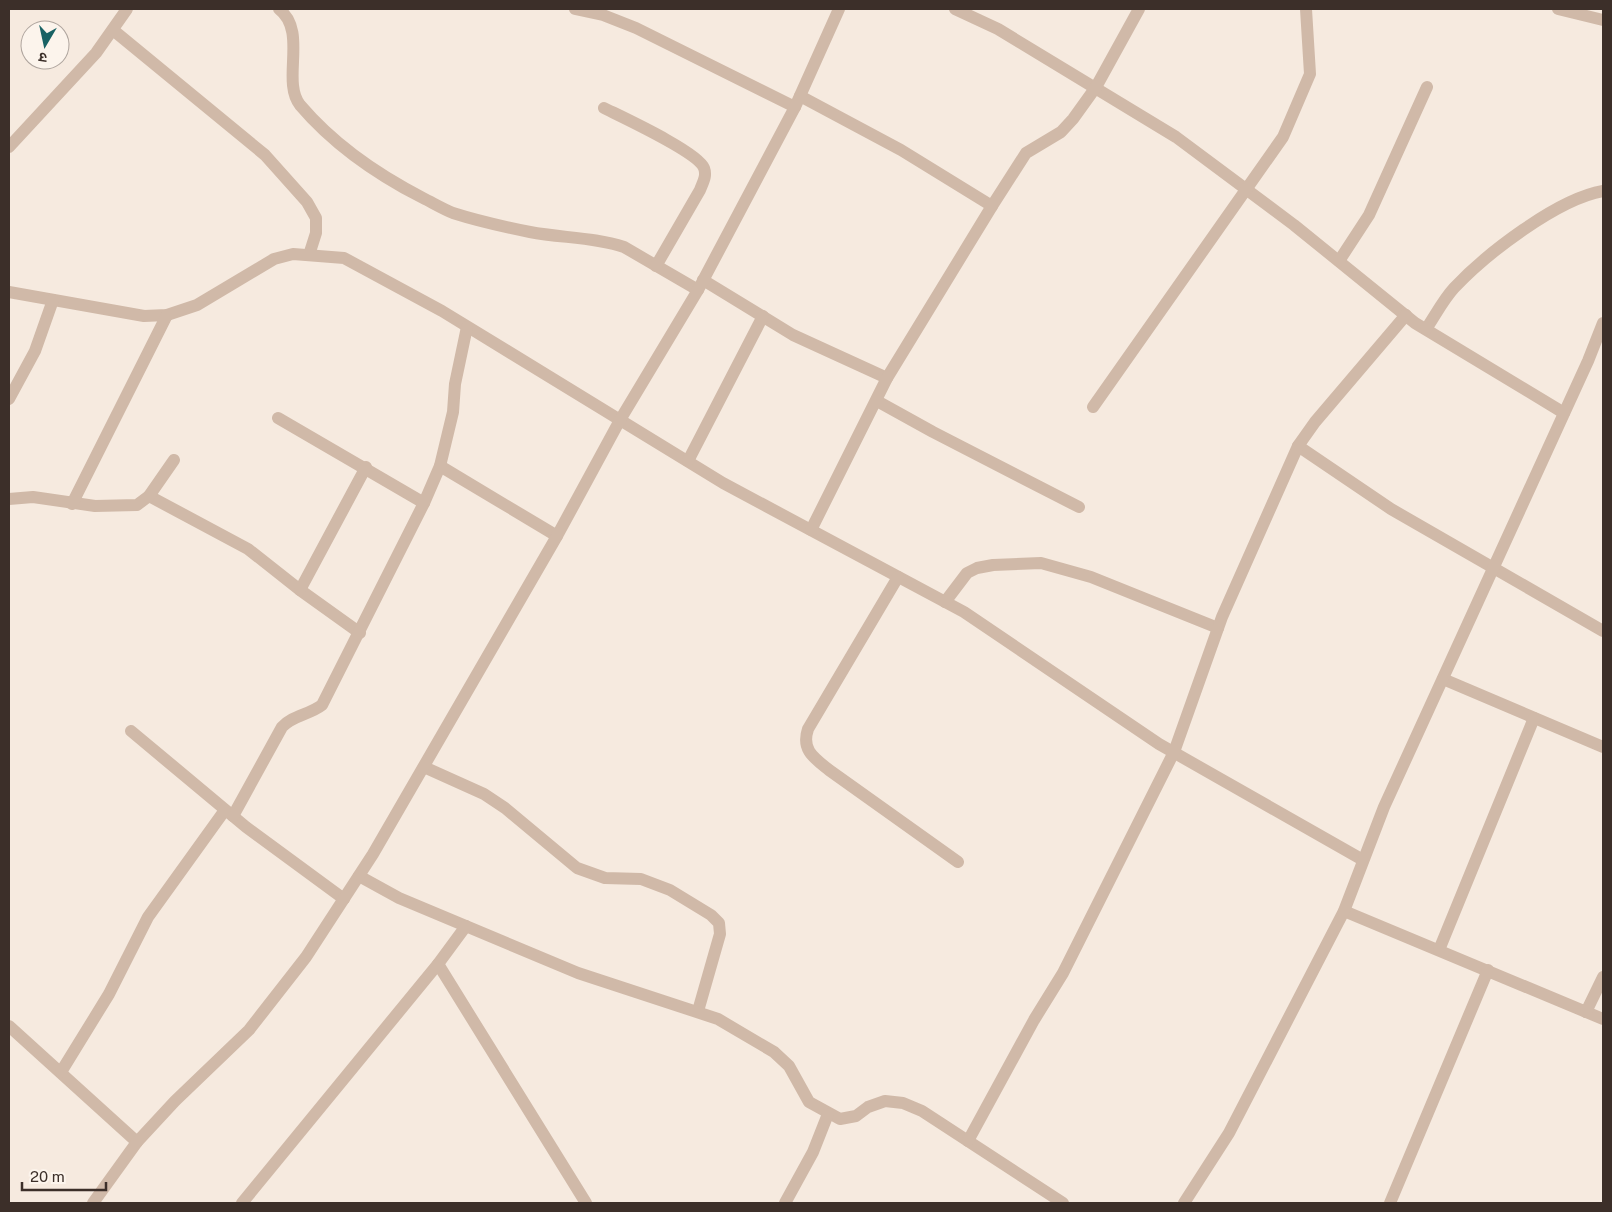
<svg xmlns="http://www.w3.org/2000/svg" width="1612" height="1212" font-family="'Public Sans','Noto Sans Devanagari',sans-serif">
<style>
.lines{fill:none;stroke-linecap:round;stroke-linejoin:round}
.minor{stroke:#d0b9a8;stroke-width:12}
</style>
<rect width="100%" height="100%" fill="#f6eadf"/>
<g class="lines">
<!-- minor -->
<g class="minor">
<path d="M279 9C308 31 281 81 300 105 334 145 376 174 423 198 433 203 443 209 453 213 478 221 505 227 530 232 561 238 594 237 624 247L698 290"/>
<polyline points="575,9 603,15 636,28 795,107"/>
<polyline points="955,9 998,29 1176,137 1294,225 1415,323 1564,413"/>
<polyline points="1558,9 1603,20"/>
<polyline points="113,30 265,155 307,202 316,218 316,233 309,255"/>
<polyline points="800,96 901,150 992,206"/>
<path d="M604 108C622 117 698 152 704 168 707 176 703 182 700 190L656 266"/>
<polyline points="9,147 96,53 127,9"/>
<polyline points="1339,261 1369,215 1427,87"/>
<polyline points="703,280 793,335 887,378"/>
<polyline points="9,292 144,316 167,315 197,305 274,259 293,254 344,258 442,311 723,483 964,612 1159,744 1363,860"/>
<path d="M1426 329C1435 316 1443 300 1454 288 1486 254 1557 199 1603 191"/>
<polyline points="9,399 35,351 53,300"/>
<polyline points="877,401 933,432 1079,507"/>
<polyline points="1093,407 1283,137 1310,74 1306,9"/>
<polyline points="278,418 424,503"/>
<polyline points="1298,446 1391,509 1603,631"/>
<polyline points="688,461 763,316"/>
<polyline points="440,466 557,536"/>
<polyline points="149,496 248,549 300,590 360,633"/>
<polyline points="9,499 33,497 95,506 137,505 149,496 174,460"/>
<polyline points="72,504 167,315"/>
<polyline points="811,530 887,378 992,206 1026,153 1061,132 1073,119 1096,87 1139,9"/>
<path d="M898 577 808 729C801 750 814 758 829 770L958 862"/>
<polyline points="300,590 366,467"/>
<polyline points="945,602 967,573 977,568 993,565 1041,563 1091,577 1218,628"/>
<polyline points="1443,679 1603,747"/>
<polyline points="131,731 246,827 344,899"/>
<polyline points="424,767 484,794 505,808 577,868 605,878 641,879 670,890 711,915 719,923 720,934 698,1011"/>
<path d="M233 816 282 727C293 715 309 715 322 705L424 503 440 466 453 412 455 384 467 327"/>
<polyline points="359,876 399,898 578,973 718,1019 774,1052 789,1066 809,1102 840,1119 856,1116 868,1107 885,1101 903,1103 922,1111 1063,1203"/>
<polyline points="1344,911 1603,1019"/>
<polyline points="1439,950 1534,718"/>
<polyline points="438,964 586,1203"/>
<polyline points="1586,1012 1603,977"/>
<polyline points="9,1026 137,1142"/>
<polyline points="61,1072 109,994 148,917 225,810"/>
<polyline points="968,1141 1034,1020 1063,973 1174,752 1222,617 1298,446 1315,422 1406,315"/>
<polyline points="93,1203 137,1142 175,1101 249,1030 306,957 373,854 557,536 620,420 698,290 795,107 839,9"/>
<polyline points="242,1203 438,964 466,926"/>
<polyline points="785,1203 813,1152 828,1114"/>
<polyline points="1184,1203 1229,1133 1344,911 1384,807 1588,361 1603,323"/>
<polyline points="1390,1203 1488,970"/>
</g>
</g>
<!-- border -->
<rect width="1612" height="1212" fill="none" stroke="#3c2f29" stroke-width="20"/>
<!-- north arrow -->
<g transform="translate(45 45) rotate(189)"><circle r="24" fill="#fcf4ec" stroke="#afa59e"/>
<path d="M0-4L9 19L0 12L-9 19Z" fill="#196264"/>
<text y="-8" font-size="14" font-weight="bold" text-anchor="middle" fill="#3c2f29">उ</text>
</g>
<!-- scale -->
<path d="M22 1182v8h84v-8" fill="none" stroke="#3c2f29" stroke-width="2.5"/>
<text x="30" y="1182" font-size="15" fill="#3c2f29" stroke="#fcf4ec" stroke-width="4" paint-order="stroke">20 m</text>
</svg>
